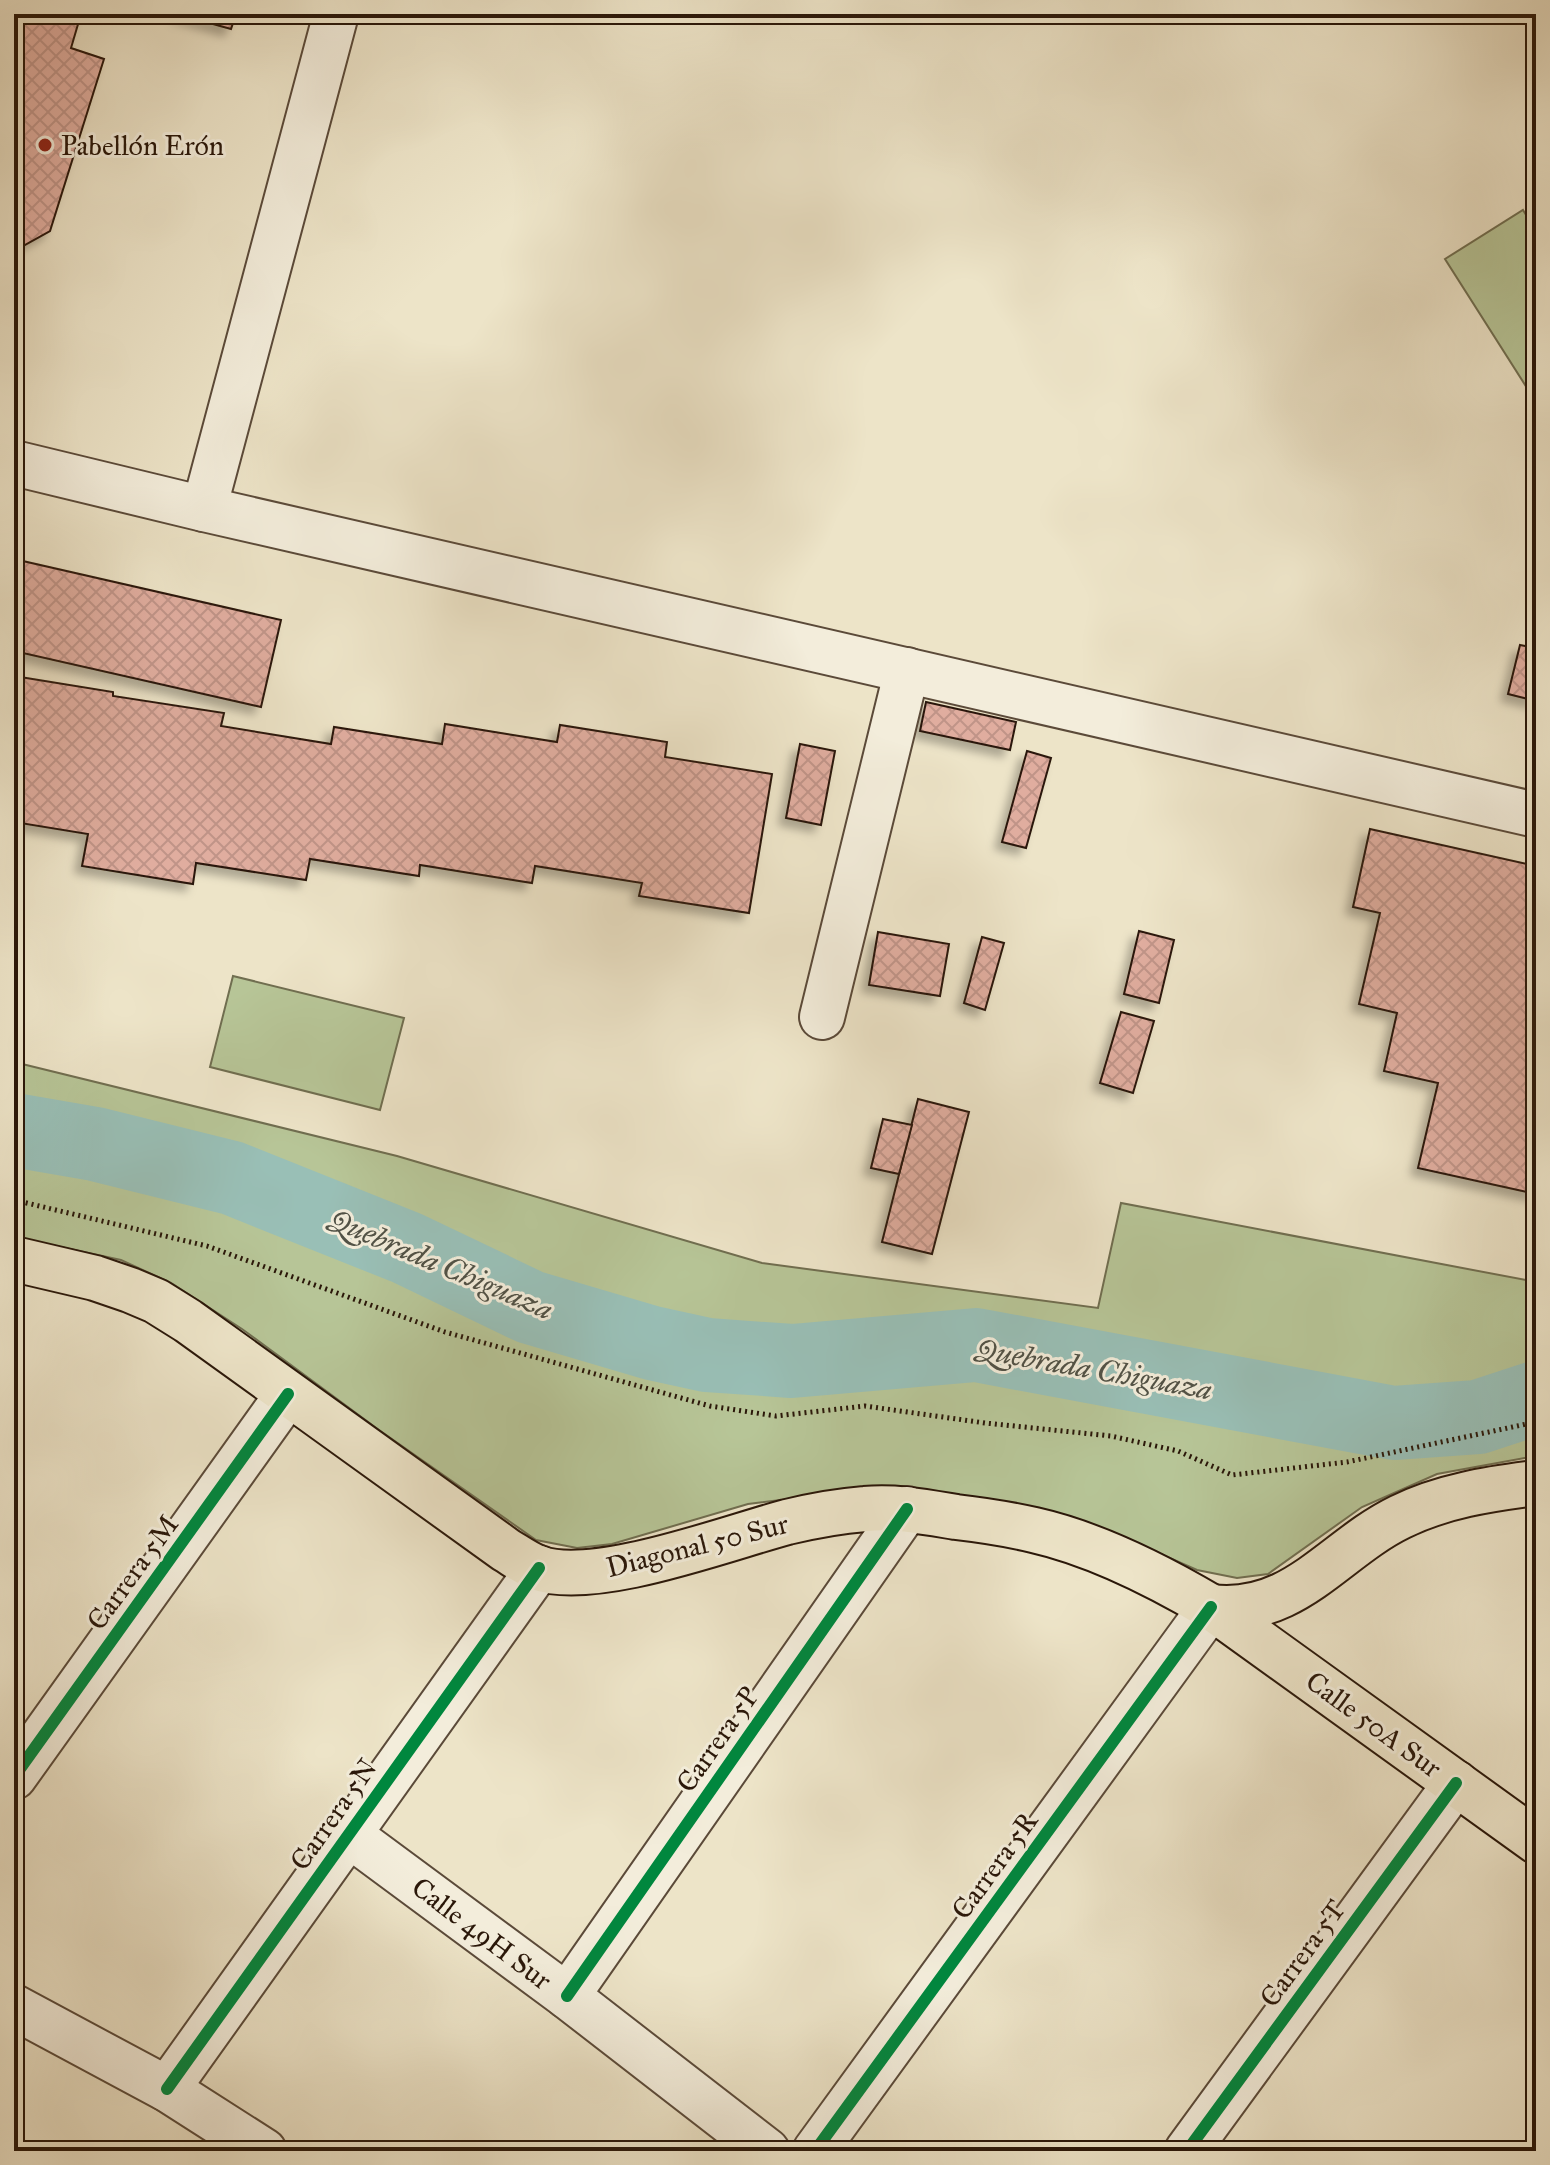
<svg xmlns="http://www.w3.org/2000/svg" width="1550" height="2165" font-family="'IM FELL Great Primer',serif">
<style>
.grass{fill:#b7c597;stroke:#706e50;stroke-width:2}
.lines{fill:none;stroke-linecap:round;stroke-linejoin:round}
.river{stroke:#99bfb6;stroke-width:74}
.building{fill:url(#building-cross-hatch);stroke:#2a1709;stroke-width:2;filter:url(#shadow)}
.minor-casing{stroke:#5b4a39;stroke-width:48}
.major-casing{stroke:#2a1709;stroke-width:48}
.path{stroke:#2a1709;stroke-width:5;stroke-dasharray:2 4;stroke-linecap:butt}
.minor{stroke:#f3eddb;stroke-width:44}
.major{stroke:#ede4c8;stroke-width:44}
.cycleway-casing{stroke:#f3eddb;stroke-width:17}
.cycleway{stroke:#00873e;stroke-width:12}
.poi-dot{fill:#8f2418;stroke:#f3eddb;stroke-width:3}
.labels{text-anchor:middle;stroke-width:6;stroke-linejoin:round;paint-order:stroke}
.poi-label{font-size:28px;fill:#2a1709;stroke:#f3eddb;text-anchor:start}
.street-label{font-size:28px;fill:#2a1709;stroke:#f3eddb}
.water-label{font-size:30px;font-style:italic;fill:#515246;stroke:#f3eddb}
</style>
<defs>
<pattern id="building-cross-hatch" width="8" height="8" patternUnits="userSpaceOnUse" patternTransform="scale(2)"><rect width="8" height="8" fill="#e0ad9f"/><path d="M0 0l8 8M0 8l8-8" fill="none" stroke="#c09488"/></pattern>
<filter id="shadow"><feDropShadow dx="-7" dy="7" stdDeviation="4" flood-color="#0004"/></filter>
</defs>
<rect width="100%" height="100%" fill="#ede4c8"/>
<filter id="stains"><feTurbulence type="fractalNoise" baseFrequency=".0025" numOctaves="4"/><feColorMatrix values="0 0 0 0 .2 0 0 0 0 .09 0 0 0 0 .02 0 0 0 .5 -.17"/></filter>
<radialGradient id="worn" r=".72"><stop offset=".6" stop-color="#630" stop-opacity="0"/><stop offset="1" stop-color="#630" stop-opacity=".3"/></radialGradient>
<!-- grass -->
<g class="grass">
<polygon points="1523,210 1536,231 1536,402 1445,259"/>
<polygon points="233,976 404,1018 380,1110 210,1067"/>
<polygon points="14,1062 397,1156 762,1263 1098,1308 1121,1203 1536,1282 1536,1456 1437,1474 1362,1507 1268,1574 1237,1578 1197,1570 1122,1537 854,1491 748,1504 612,1544 577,1548 536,1540 379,1430 242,1329 171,1283 121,1260 14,1237"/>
</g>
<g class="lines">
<!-- river -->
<polyline class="river" points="14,1130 95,1144 232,1178 407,1248 530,1307 652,1343 707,1355 792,1361 976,1345 1394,1423 1478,1417 1536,1398"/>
</g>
<!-- building -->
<g class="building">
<polygon points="14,14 81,14 71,48 104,59 50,231 14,251"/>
<polygon points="177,14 236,14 231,29"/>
<polygon points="14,559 281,620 261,707 14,651"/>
<polygon points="1520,645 1536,648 1536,701 1508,694"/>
<polygon points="14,676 113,692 113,696 224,713 221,726 331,744 334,727 442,744 445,724 557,742 560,725 667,742 665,757 772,774 749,913 639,896 642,883 535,866 532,883 420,865 419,876 310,859 306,880 196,863 193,884 82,866 88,834 14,822"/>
<polygon points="926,702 1016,722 1010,750 920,731"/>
<polygon points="800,744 835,751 821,825 786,818"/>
<polygon points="1027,751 1051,758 1026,848 1002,842"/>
<polygon points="1370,829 1536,866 1536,1194 1418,1168 1438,1083 1384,1071 1397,1013 1359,1004 1380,913 1353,907"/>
<polygon points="1139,931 1174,940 1159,1003 1124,994"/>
<polygon points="878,932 949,944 940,996 869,985"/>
<polygon points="982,937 1004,943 985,1010 964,1003"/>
<polygon points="1121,1012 1154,1021 1133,1093 1100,1083"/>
<polygon points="918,1099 969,1112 932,1254 882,1242"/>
<polygon points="883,1119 912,1125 899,1174 871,1168"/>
</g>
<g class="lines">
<defs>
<g id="minor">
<polyline points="14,463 204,509 1536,815"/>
<polyline points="204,509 336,14"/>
<polyline points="822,1017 907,670"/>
<polyline points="14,1777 288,1394"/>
<polyline points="348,1834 567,1996 767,2151"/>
<polyline points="567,1996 907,1509"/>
<polyline points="14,2007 167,2089 264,2151"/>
<polyline points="167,2089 539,1568"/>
<polyline points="815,2151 1211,1607"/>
<polyline points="1187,2151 1456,1783"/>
</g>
<g id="major">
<path d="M14 1259 95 1278 130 1290 156 1301 188 1321 506 1550C516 1556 527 1564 538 1568 595 1588 727 1538 787 1522 812 1516 839 1511 865 1509 895 1506 926 1512 956 1517 982 1520 1008 1524 1034 1530 1096 1544 1157 1575 1211 1607L1536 1841"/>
<path d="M1211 1607C1294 1617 1334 1549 1400 1517 1442 1496 1489 1489 1536 1483"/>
</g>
</defs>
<!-- minor casing -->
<use href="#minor" class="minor-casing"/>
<!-- major casing -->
<use href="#major" class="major-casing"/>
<!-- path -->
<polyline class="path" points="14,1200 207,1246 445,1332 710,1406 776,1416 865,1406 985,1423 1111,1436 1178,1451 1232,1475 1347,1462 1536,1422"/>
<!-- minor -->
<use href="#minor" class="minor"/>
<!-- major -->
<use href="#major" class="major"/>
<defs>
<g id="cycleway">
<polyline points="14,1777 288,1394"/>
<polyline points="567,1996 907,1509"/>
<polyline points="167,2089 539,1568"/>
<polyline points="815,2151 1211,1607"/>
<polyline points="1187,2151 1456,1783"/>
</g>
</defs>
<!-- cycleway casing -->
<use href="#cycleway" class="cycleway-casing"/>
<!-- cycleway -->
<use href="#cycleway" class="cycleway"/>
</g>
<!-- markers -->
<circle class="poi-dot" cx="45" cy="145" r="8"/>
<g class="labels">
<!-- poi labels -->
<g class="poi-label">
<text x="61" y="155">Pabellón Erón</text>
</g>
<!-- street labels -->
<g class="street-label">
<text transform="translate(697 1545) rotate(-14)" y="10">Diagonal 50 Sur</text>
<text transform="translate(132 1572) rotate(-54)" y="10">Carrera 5M</text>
<text transform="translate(1374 1724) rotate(36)" y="10">Calle 50A Sur</text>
<text transform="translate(717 1739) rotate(-55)" y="10">Carrera 5P</text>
<text transform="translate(333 1814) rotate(-55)" y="10">Carrera 5N</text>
<text transform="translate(994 1865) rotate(-54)" y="10">Carrera 5R</text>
<text transform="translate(482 1933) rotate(37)" y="10">Calle 49H Sur</text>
<text transform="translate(1302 1953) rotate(-54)" y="10">Carrera 5T</text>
</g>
<!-- water labels -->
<g class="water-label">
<text transform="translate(441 1264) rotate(23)" y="10">Quebrada Chiguaza</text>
<text transform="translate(1094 1369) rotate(10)" y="10">Quebrada Chiguaza</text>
</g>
</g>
<!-- margin -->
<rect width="1550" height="2165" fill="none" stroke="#ede4c8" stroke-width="48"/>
<rect x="16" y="16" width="1518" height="2133" fill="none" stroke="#2a1709" stroke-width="4"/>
<rect x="24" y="24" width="1502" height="2117" fill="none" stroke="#2a1709" stroke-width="2"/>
<rect width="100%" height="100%" filter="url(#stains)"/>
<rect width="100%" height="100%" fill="url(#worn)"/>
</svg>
